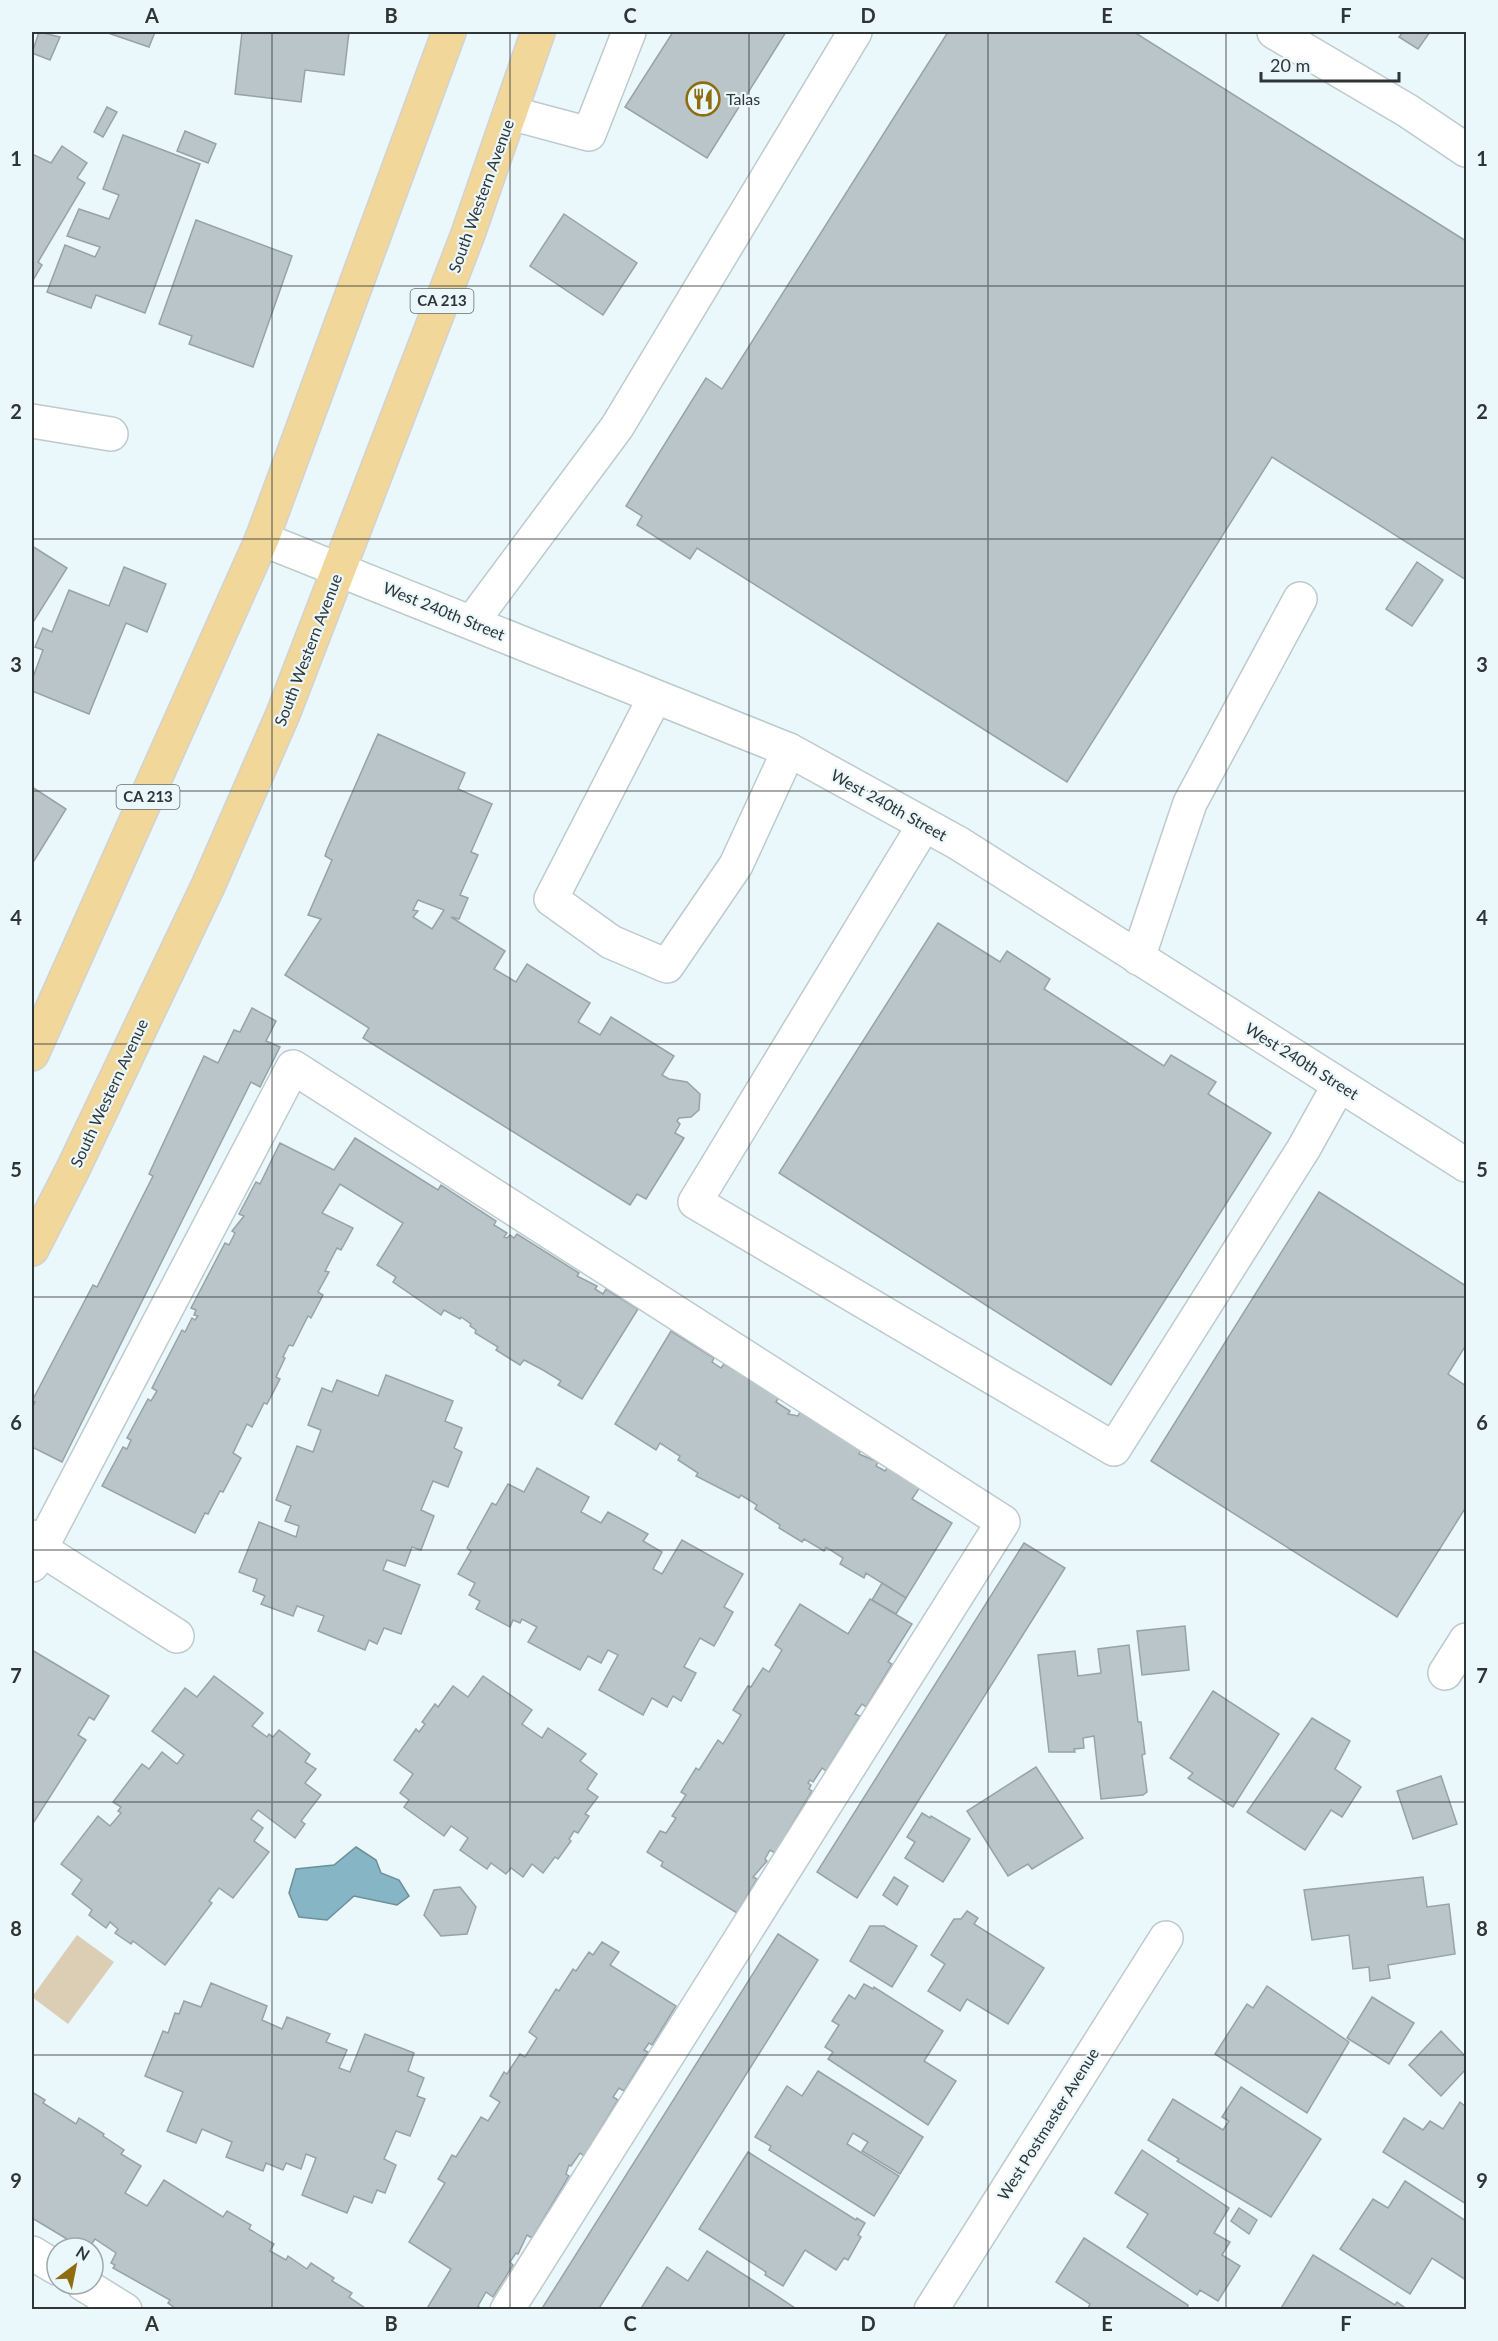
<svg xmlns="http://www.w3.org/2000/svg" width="1498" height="2341" font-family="Lato,sans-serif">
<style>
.green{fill:#dbceb4}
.water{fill:#86b6c5;stroke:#6c8f9a;stroke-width:1.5}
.building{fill:#b9c5c9;stroke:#97a3a6;stroke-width:1.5;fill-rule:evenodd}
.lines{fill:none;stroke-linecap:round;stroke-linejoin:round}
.minor-casing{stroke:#becace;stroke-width:36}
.major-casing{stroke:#d1d2d3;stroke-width:36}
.minor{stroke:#fff;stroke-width:33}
.major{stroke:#f1d79a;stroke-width:33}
.grid{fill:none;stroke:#2f3435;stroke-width:1.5;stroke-opacity:0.55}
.labels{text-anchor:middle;stroke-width:4.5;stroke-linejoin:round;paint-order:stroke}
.shield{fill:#eaf7fb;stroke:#676e70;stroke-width:1.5}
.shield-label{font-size:15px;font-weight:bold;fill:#2f3435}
.poi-label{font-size:16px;fill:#2f3435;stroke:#eaf7fb;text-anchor:start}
.street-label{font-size:16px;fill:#2f3435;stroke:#eaf7fb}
.neatline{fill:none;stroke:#2f3435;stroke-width:2}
.grid-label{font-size:20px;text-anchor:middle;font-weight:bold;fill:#2f3435}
</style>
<rect width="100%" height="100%" fill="#eaf7fb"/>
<!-- green -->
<polygon class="green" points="77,1935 114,1962 68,2024 32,1997"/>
<!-- water -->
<polygon class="water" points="356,1847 376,1860 381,1873 399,1880 409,1896 397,1905 354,1896 327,1920 299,1917 289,1893 296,1869 334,1865"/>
<!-- building -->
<g class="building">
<polygon points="39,32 60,37 50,60 32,53"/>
<polygon points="105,32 155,32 149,47"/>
<polygon points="242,32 349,32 344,75 305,70 301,102 235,94"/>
<polygon points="673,32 786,32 707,158 625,107"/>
<polygon points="948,32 1134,32 1466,241 1466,580 1272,457 1067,782 697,548 690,559 637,525 642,516 626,506 706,378 722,389"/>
<polygon points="1403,32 1430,32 1418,49 1399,37"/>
<polygon points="107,107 117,112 103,137 94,132"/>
<polygon points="185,131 216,144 208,163 177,151"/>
<polygon points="123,135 200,164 145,313 96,295 91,308 47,292 65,245 95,257 100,247 67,236 79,209 109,219 119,195 103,189"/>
<polygon points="62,146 87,163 77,178 85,183 38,262 42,265 32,282 32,154 51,163"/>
<polygon points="564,214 637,263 603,315 530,266"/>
<polygon points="196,220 292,256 253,367 189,344 192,336 159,324"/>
<polygon points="32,546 67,568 32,624"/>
<polygon points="1417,562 1443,580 1412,626 1386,609"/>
<polygon points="124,567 166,584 147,632 126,623 89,714 32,691 32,680 43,650 35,647 43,628 52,632 69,590 109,606"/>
<path d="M378 734 465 773 458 789 492 804 471 852 478 855 460 895 468 898 459 919 451 917 505 951 494 969 516 982 527 964 590 1003 578 1022 600 1035 611 1017 674 1056 662 1075 669 1079 687 1082 700 1094 699 1110 691 1117 679 1118 677 1121 680 1124 675 1133 684 1138 646 1199 637 1194 630 1205 363 1038 369 1028 285 975 321 919 308 915 332 860 325 856 327 850ZM418 900 444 910 432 929 413 917 418 911 413 910Z"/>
<polygon points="32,787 66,809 32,864"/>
<polygon points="938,923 1000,962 1007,951 1050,979 1044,989 1164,1066 1171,1055 1216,1082 1208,1094 1271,1133 1111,1385 779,1173"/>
<polygon points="252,1008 276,1021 266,1041 280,1047 260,1087 251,1082 62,1462 32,1447 32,1409 35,1402 32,1401 93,1285 97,1287 153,1176 149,1174 204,1056 218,1063 234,1030 240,1032"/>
<polygon points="355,1138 438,1190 441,1185 496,1221 494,1225 507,1233 504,1237 507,1238 510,1235 514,1238 517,1234 579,1273 577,1276 597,1286 595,1289 603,1294 606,1289 638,1309 582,1399 558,1385 561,1381 543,1370 524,1360 520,1365 496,1350 498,1347 475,1333 476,1330 470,1326 471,1324 461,1317 460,1319 444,1310 441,1315 393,1282 396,1277 377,1265 403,1223 340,1184 322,1213 353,1228 341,1250 337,1248 325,1271 329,1272 318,1292 323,1295 311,1318 308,1316 293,1346 289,1345 283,1357 285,1358 276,1377 280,1379 267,1404 264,1403 252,1427 247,1424 233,1453 241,1458 223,1492 220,1491 208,1514 205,1513 195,1533 102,1486 123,1447 127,1449 131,1440 127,1438 148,1399 151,1401 157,1391 152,1388 182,1330 185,1332 192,1318 195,1320 198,1316 194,1315 196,1310 191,1308 225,1243 229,1245 235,1233 232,1231 244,1216 239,1214 256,1182 260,1184 280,1143 334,1170"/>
<polygon points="1319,1192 1466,1286 1466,1345 1448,1374 1466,1386 1466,1507 1397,1617 1151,1461"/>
<polygon points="671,1331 714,1358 712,1362 721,1368 724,1364 779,1397 776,1402 790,1411 788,1414 798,1416 800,1412 861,1450 859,1454 878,1462 876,1466 885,1471 888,1467 920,1487 912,1499 952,1523 906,1598 866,1573 864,1578 840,1564 843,1558 826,1547 824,1551 804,1539 802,1542 779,1528 780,1525 755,1509 757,1505 741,1495 739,1498 696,1476 698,1473 678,1460 680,1456 660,1443 656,1450 615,1424"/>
<polygon points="386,1375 453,1401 445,1421 462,1428 454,1448 462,1452 448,1487 433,1481 421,1510 434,1516 421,1550 412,1547 405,1566 387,1560 383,1570 420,1585 401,1634 384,1628 377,1644 369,1640 365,1650 318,1631 324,1616 297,1606 293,1616 261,1604 265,1596 253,1591 257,1579 239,1572 259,1522 296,1537 299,1526 285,1521 291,1506 276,1500 297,1446 313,1452 321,1430 308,1425 322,1388 332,1392 337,1380 378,1396"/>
<polygon points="537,1468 589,1497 581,1512 601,1523 608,1512 648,1534 643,1541 662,1552 653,1569 662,1574 682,1540 743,1574 724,1607 733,1612 714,1646 700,1638 684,1667 696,1673 681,1701 673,1696 667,1707 652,1698 643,1715 599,1690 618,1655 608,1650 601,1663 588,1656 580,1670 528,1642 537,1627 522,1619 520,1623 513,1620 510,1627 476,1609 480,1601 469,1595 475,1583 458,1574 471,1551 467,1548 492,1503 496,1505 508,1484 524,1492"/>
<polygon points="1024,1543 1065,1568 857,1898 817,1872"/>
<polygon points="882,1583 906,1598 896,1614 872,1600"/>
<polygon points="870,1599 912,1624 888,1662 892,1664 866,1707 862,1704 855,1714 860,1716 826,1771 822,1768 813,1782 810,1780 808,1783 811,1785 809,1789 812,1791 775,1853 770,1850 765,1859 767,1861 753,1877 757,1879 737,1913 661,1866 663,1862 647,1852 660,1831 666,1833 676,1818 672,1816 686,1795 681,1792 696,1768 699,1770 718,1740 723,1744 741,1715 733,1710 748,1686 751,1687 763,1668 769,1672 782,1650 775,1645 800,1604 848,1634"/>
<polygon points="1185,1626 1189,1670 1142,1675 1137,1631"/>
<polygon points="1129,1645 1138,1722 1141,1722 1145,1754 1142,1755 1147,1792 1143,1795 1101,1799 1094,1736 1083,1738 1084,1748 1074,1749 1075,1752 1049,1752 1038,1655 1075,1651 1078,1676 1101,1673 1098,1649"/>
<polygon points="32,1650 109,1696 94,1720 89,1717 78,1735 86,1740 32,1825"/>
<polygon points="214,1676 263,1713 252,1726 267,1737 269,1734 273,1737 279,1730 310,1754 305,1762 316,1769 305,1783 321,1795 301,1821 305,1824 295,1838 258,1810 251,1819 263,1828 254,1841 269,1852 233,1898 219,1888 209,1901 212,1903 165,1965 133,1941 131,1944 115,1933 118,1929 110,1922 106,1928 89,1915 92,1910 72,1894 82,1880 61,1864 98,1816 110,1826 121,1813 118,1811 121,1807 113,1802 142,1764 149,1769 162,1752 177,1764 184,1755 152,1731 185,1688 197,1697"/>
<polygon points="483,1676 532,1710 522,1724 542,1738 548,1728 586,1754 580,1761 597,1774 587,1789 598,1797 585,1814 589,1816 578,1833 574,1831 569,1839 571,1841 558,1859 555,1857 543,1873 532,1864 523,1877 511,1868 506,1874 491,1863 487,1869 460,1850 468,1838 451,1826 444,1836 404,1807 409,1800 400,1793 413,1774 394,1760 416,1729 419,1732 425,1724 422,1722 435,1704 438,1707 453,1686 468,1697"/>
<polygon points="1213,1691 1279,1734 1233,1807 1188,1778 1193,1773 1170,1758"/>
<polygon points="1312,1718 1350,1741 1335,1769 1361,1787 1342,1817 1331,1810 1305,1850 1247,1812"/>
<polygon points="1036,1767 1083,1838 1032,1869 1028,1864 1008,1876 967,1811"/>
<polygon points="1441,1776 1457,1824 1413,1839 1397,1791"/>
<polygon points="922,1813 930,1818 931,1816 970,1839 943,1882 905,1858 915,1842 907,1837"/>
<polygon points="894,1877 908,1886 897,1905 883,1895"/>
<polygon points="1423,1877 1427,1907 1449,1904 1455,1954 1388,1965 1390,1978 1370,1981 1369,1967 1353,1969 1349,1935 1312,1940 1304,1890"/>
<polygon points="460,1887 476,1907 467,1934 441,1936 424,1915 434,1890"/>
<polygon points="967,1911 978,1918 974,1924 1044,1968 1008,2024 967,1999 960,2011 928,1991 945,1964 931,1955 954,1919 961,1919"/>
<polygon points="870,1926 884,1926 917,1946 892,1987 850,1961"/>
<polygon points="778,1934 818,1960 598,2310 541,2310"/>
<polygon points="602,1942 619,1952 610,1965 676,2006 652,2045 649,2043 644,2050 648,2052 624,2091 619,2088 613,2097 618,2100 584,2156 580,2153 571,2166 569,2165 566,2174 569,2176 532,2238 527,2235 518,2254 516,2253 510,2262 513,2265 493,2297 486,2292 478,2306 483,2310 426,2310 451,2269 409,2242 445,2183 438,2179 452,2155 456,2157 481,2117 488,2121 500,2102 490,2096 504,2072 507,2074 520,2054 525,2057 537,2038 529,2032 556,1989 559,1991 573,1969 576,1971 589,1952 593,1955"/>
<polygon points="211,1983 267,2006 262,2020 282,2029 287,2017 330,2034 326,2042 347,2050 339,2068 350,2072 365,2034 414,2053 408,2071 424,2078 417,2096 425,2099 410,2136 396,2131 384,2159 396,2165 385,2193 377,2190 372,2203 354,2196 347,2213 302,2195 316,2158 306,2154 301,2169 286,2163 283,2170 266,2163 263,2171 226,2157 232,2142 202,2129 196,2143 167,2131 183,2092 145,2076 163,2031 168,2033 175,2013 179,2014 184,2001 201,2007"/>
<polygon points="864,1984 873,1989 874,1987 943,2031 924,2061 956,2081 928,2125 828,2059 833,2052 825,2047 839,2025 832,2021 849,1995 855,1999"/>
<polygon points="1267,1986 1349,2042 1307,2113 1215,2054 1247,2004 1253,2008"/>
<polygon points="1372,1997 1414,2023 1389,2064 1347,2038"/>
<polygon points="1441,2031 1466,2057 1466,2069 1441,2096 1409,2065"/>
<polygon points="818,2071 923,2137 900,2174 862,2151 868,2142 853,2133 847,2144 899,2176 874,2216 769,2150 771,2146 755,2137 787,2086 802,2096"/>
<polygon points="1241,2087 1321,2139 1271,2217 1177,2161 1179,2159 1148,2140 1173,2099 1223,2130 1229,2121 1222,2117"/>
<polygon points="32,2092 45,2100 43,2103 76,2124 79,2118 104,2134 103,2136 124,2150 121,2154 141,2166 125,2193 147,2206 164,2180 223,2217 227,2211 251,2225 249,2229 274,2244 270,2251 286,2260 288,2256 307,2269 311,2263 334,2278 332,2281 352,2293 349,2297 368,2310 178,2310 168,2303 170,2300 113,2268 115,2265 111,2263 116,2253 95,2239 89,2248 80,2242 77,2245 32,2218"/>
<polygon points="1460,2102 1466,2107 1466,2204 1383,2152 1404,2118 1423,2130 1430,2121 1443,2129"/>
<polygon points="1142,2150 1229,2208 1214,2233 1230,2242 1222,2255 1240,2266 1218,2301 1200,2290 1197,2295 1127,2247 1148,2214 1115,2193"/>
<polygon points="748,2152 856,2220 857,2218 865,2223 858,2235 861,2237 848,2260 844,2258 836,2270 805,2250 783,2286 765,2275 766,2272 699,2229"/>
<polygon points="1405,2181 1466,2221 1466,2280 1432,2258 1410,2294 1340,2249 1373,2199 1388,2208"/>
<polygon points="1239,2208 1257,2220 1249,2234 1231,2221"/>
<polygon points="1084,2238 1188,2305 1187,2310 1087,2310 1090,2304 1056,2282"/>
<polygon points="707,2251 771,2292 798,2310 640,2310 667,2267 688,2281"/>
<polygon points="1313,2255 1395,2305 1397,2302 1408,2310 1280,2310"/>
</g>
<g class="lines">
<defs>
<g id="minor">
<polyline points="1274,32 1408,111 1466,150"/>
<polyline points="510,113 589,134 629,32"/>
<polyline points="32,421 111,434"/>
<polyline points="262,539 789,750 958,843 1466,1165"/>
<polyline points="472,622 617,427 855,32"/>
<polyline points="655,697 551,899 611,942 667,966 736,865 789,750"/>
<polyline points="924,825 695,1202 1114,1449 1304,1148 1339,1085"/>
<polyline points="1138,958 1190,803 1300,599"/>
<polyline points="32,1537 41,1549 177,1636"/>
<polyline points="32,1565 293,1067 1003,1522 507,2310"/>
<polyline points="1445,1673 1466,1640"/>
<polyline points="32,2253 57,2268"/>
<polyline points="83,2284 125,2310"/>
<polyline points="931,2310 1166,1938"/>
</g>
<g id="major">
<polyline points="32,1054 262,539 449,32"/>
<polyline points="32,1249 73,1169 208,886 283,714 468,234 538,32"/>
</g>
</defs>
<!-- minor casing -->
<use href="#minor" class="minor-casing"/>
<!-- major casing -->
<use href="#major" class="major-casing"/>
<!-- minor -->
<use href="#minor" class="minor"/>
<!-- major -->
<use href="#major" class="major"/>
</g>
<!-- grid -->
<path class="grid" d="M272 32V2310M510 32V2310M749 32V2310M988 32V2310M1226 32V2310M32 286H1466M32 539H1466M32 791H1466M32 1044H1466M32 1297H1466M32 1550H1466M32 1802H1466M32 2055H1466"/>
<!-- icons -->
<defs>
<symbol id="restaurant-ring" viewBox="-11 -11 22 22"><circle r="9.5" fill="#eaf7fb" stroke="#8e6c10" stroke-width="1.5"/><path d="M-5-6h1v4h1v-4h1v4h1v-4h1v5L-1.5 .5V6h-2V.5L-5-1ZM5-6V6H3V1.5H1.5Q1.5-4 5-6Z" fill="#8e6c10"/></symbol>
</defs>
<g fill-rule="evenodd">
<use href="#restaurant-ring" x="684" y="80" width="38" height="38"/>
</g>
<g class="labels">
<!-- shield labels -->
<g class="shield">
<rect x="410.5" y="289" width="63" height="24" rx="4.5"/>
<rect x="116.5" y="785" width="63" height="24" rx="4.5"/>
</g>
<g class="shield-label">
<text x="442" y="306">CA 213</text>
<text x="148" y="802">CA 213</text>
</g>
<!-- poi labels -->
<g class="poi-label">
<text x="726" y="105">Talas</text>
</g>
<!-- street labels -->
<g class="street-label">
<text transform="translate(481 196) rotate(-70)" y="6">South Western Avenue</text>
<text transform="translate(444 611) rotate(22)" y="6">West 240th Street</text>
<text transform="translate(308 650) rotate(-69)" y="6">South Western Avenue</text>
<text transform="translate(889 805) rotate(29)" y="6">West 240th Street</text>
<text transform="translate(1302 1061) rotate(32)" y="6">West 240th Street</text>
<text transform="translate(109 1093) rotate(-65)" y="6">South Western Avenue</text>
<text transform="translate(1048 2124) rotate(-58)" y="6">West Postmaster Avenue</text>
</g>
</g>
<!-- border -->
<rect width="1498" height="2341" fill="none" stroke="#eaf7fb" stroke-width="66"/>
<!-- north arrow -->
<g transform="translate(75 2266) rotate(32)"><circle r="28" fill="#eaf7fb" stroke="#9fa9ac" stroke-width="1.5"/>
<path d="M0-4.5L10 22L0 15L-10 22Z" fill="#8e6c10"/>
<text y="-9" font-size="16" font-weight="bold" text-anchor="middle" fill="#2f3435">N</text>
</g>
<!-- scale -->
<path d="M1261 72v9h138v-9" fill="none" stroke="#2f3435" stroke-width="3"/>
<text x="1270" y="72" font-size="18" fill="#2f3435" stroke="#eaf7fb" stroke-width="4.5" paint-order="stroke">20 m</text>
<rect x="33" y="33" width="1432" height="2275" class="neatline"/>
<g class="grid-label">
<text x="152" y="23">A</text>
<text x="391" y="23">B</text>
<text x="630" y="23">C</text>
<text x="868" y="23">D</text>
<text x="1107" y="23">E</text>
<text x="1346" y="23">F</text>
<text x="16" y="166">1</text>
<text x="1482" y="166">1</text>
<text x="16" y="419">2</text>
<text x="1482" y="419">2</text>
<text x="16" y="672">3</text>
<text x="1482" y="672">3</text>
<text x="16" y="925">4</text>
<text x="1482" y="925">4</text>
<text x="16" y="1177">5</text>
<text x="1482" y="1177">5</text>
<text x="16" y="1430">6</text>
<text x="1482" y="1430">6</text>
<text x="16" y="1683">7</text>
<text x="1482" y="1683">7</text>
<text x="16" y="1936">8</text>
<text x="1482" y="1936">8</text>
<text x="16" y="2188">9</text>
<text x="1482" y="2188">9</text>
<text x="152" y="2331">A</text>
<text x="391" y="2331">B</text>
<text x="630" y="2331">C</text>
<text x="868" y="2331">D</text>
<text x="1107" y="2331">E</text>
<text x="1346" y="2331">F</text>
</g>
</svg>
